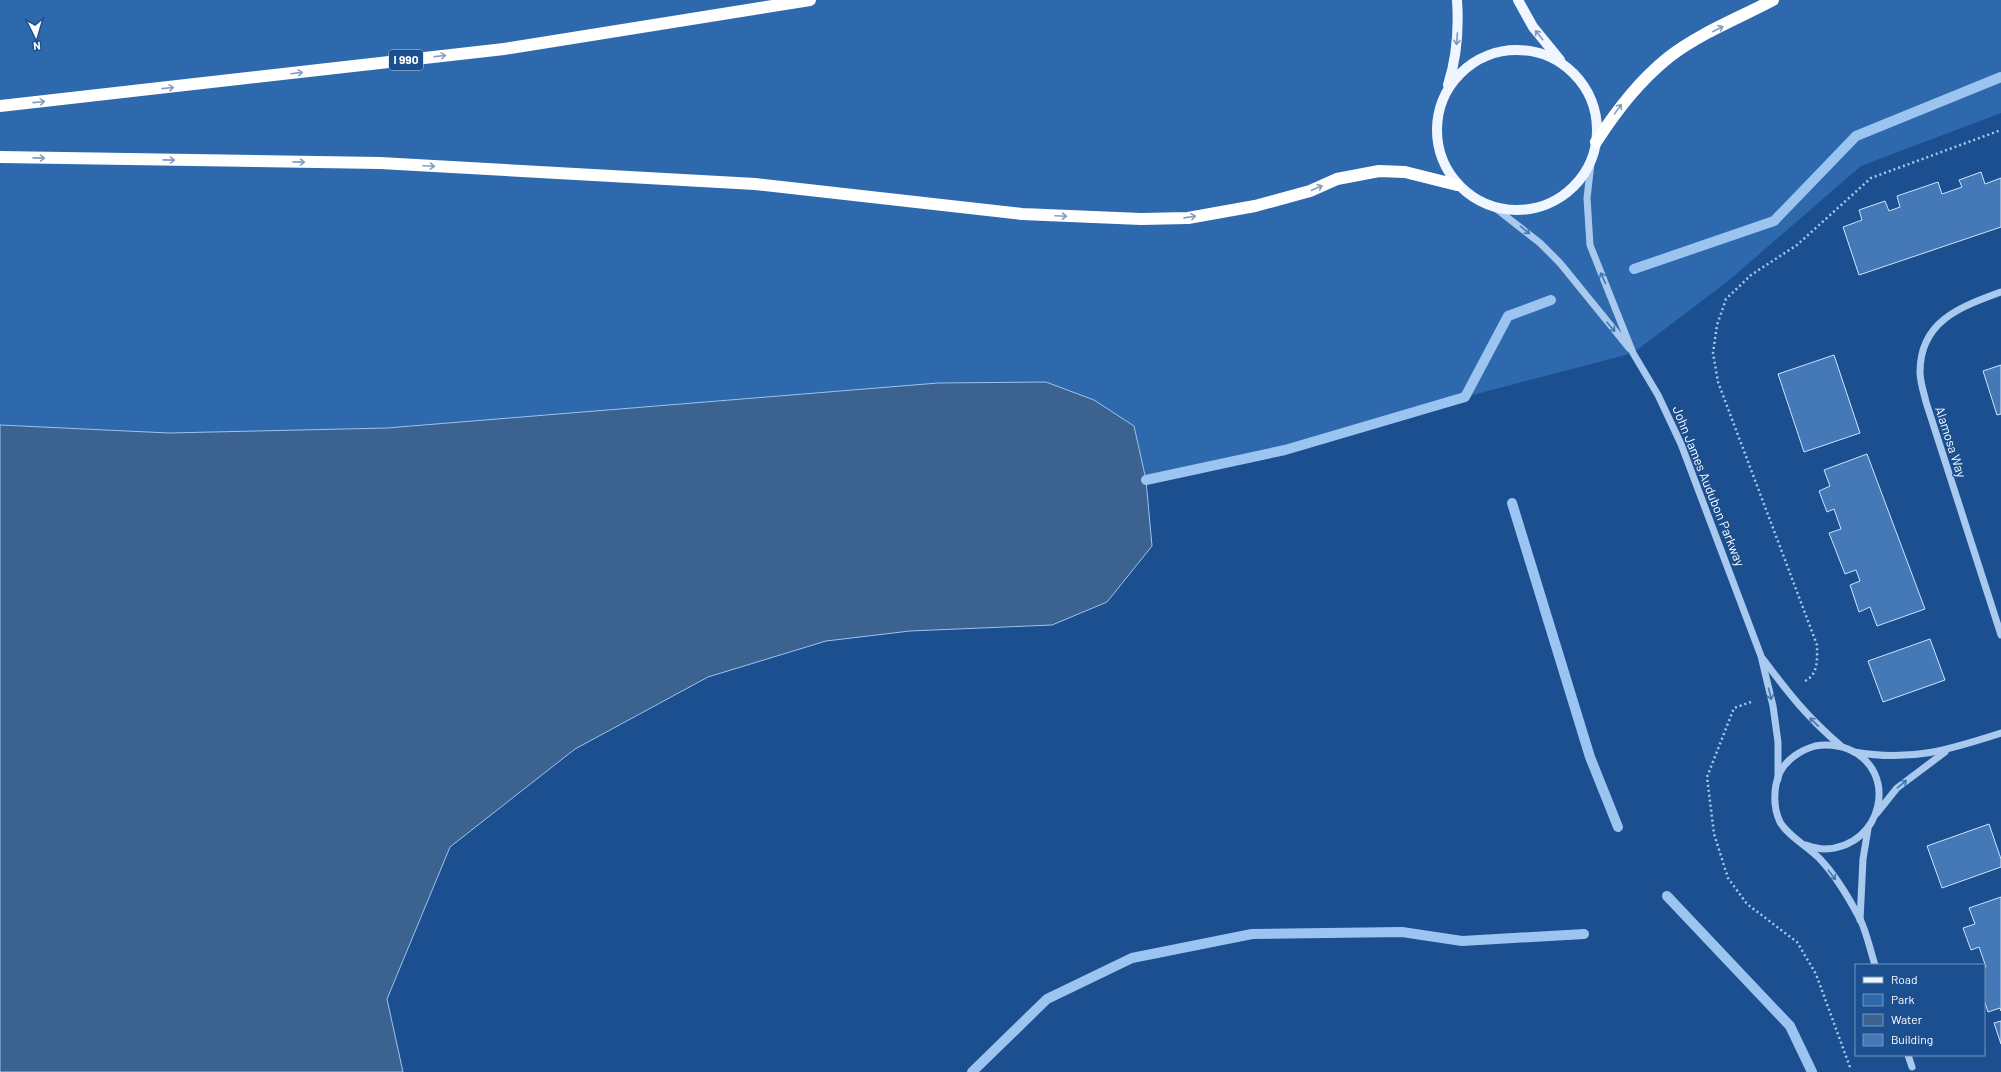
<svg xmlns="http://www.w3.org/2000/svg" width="2001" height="1072" font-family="Barlow,sans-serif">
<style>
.green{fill:#2e69ad}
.water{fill:#3c6290;stroke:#9cc4f0}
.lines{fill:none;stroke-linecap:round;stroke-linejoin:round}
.stream{stroke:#9cc4f0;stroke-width:10}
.building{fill:#4478b7;stroke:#cfe3fa}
.path{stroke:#a9c9ee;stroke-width:2.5;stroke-dasharray:2 3;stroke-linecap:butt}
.minor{stroke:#a9c9ee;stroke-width:7}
.major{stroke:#f0f6ff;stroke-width:10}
.highway{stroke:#fff;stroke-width:12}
.oneway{stroke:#829ec1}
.oneway2{stroke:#7b9ac1}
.oneway3{stroke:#4674ac}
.labels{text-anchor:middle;stroke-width:3;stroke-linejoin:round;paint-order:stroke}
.shield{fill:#1b4f8f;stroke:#bbcadd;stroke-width:1}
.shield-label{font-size:12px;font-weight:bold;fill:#fff}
.street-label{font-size:13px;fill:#fff;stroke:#1b4f8f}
</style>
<rect width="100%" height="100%" fill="#1b4f8f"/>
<!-- green -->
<polygon class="green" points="0,0 2001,0 2001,113 1861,166 1727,282 1633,353 1465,397 1285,450 1146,480 1134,426 938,383 387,428 169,433 0,425"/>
<!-- water -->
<polygon class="water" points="1046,382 1094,400 1134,426 1146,480 1152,546 1107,602 1052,625 910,631 826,641 708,677 575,749 450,847 387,999 403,1072 0,1072 0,425 169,433 387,428 938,383"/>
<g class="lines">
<!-- stream -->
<g class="stream">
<polyline points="1634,269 1774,221 1856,136 2001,77"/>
<polyline points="1146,480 1285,450 1465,397 1508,316 1551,300"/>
<polyline points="1512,503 1590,757 1618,827"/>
<polyline points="1667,896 1790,1026 1812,1072"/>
<polyline points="972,1072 1047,999 1132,958 1252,934 1402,932 1462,941 1584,934"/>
</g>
</g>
<!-- building -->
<g class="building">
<polygon points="1981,172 1985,184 2001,178 2001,227 1859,275 1843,227 1862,220 1859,210 1885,201 1889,211 1900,207 1897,196 1938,182 1942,194 1962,187 1959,180"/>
<polygon points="1834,355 1860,433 1804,452 1778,374"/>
<polygon points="2001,365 2001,414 1997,415 1983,371"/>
<polygon points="1867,454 1925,609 1877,626 1870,607 1859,612 1850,585 1860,581 1856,570 1845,574 1829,533 1841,529 1834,509 1827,512 1819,491 1830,486 1824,470"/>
<polygon points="1930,639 1945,680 1883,702 1868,661"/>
<polygon points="1989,824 2001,859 2001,867 1942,888 1927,846"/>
<polygon points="2001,897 2001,1011 2000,1008 1988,1012 1984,1000 1984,968 1986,967 1979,947 1971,950 1963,928 1975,924 1969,908"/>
<polygon points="2001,1021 2001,1044 1994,1023"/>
</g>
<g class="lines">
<!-- path -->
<g class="path">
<path d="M1805 681C1819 674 1817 658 1817 645L1718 382 1713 353 1717 325 1726 299 1751 275 1797 245 1871 178 2001 130"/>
<polyline points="1751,702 1734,708 1707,777 1714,834 1728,878 1747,904 1797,942 1816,974 1851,1070"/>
</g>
<!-- minor -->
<g class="minor">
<polyline points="1591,163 1587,198 1590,245 1633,353 1658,395 1681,444 1761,656 1773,706 1778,742 1778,779"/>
<polyline points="1494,207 1540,243 1560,263 1629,348"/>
<path d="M2001 292C1960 307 1920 321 1920 372 1920 382 1924 393 1926 402L2001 635"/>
<path d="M1763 659C1789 694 1808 718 1841 746"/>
<path d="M1854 752C1911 762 1948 750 2001 733"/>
<polyline points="1877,813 1897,788 1945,752"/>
<path d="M1806 845C1812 847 1818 849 1824 849 1883 848 1900 770 1848 749 1837 745 1827 744 1815 746 1801 750 1787 759 1780 772 1773 788 1773 807 1780 822 1787 835 1808 847 1820 859 1836 876 1849 898 1860 919 1867 933 1870 950 1875 965"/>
<polyline points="1860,920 1863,859 1868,829"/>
<polyline points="1908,1055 1912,1067"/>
</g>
<!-- major -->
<g class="major">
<polyline points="1518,0 1533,27 1560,60"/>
<circle cx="1517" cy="130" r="80"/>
<path d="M1448 85C1457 57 1459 29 1457 0"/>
</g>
<!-- highway -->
<g class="highway">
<polyline points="0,106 504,49 810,0"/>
<path d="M1596 142C1617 110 1639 81 1669 57 1700 33 1739 18 1773 0"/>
<polyline points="0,157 380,163 755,184 1022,214 1141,219 1188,218 1255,206 1310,191 1337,179 1379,171 1405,172 1457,185"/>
</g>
</g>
<!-- one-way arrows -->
<defs><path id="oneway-shaft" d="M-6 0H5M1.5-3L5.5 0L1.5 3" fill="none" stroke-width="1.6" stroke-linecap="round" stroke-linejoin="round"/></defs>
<g class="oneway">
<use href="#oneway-shaft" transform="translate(1718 29) rotate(-27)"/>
<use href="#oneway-shaft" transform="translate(440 56) rotate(-7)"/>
<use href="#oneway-shaft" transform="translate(297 73) rotate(-7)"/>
<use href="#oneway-shaft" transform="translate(168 88) rotate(-6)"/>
<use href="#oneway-shaft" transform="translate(39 102) rotate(-6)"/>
<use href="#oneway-shaft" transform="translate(1618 109) rotate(-54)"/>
<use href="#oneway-shaft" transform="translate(39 158) rotate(1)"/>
<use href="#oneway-shaft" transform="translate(169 160) rotate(1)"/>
<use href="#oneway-shaft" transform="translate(299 162) rotate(1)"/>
<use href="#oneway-shaft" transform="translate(429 166) rotate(3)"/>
<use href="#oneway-shaft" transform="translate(1317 188) rotate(-23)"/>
<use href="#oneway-shaft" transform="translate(1061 216) rotate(3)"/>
<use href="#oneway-shaft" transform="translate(1190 217) rotate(-8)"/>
</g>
<g class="oneway2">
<use href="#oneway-shaft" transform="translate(1539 35) rotate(-129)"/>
<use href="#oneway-shaft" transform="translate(1457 39) rotate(94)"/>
</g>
<g class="oneway3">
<use href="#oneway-shaft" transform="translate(1525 230) rotate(39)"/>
<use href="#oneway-shaft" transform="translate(1603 278) rotate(-114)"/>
<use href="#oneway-shaft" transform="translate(1611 327) rotate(50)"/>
<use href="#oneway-shaft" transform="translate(1770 694) rotate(76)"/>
<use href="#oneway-shaft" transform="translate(1814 722) rotate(-136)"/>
<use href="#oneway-shaft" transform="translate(1902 784) rotate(-39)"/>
<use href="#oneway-shaft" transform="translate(1832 875) rotate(53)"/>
</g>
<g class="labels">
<!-- shield labels -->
<rect class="shield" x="389" y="50" width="34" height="20" rx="3"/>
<g class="shield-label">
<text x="406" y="64">I 990</text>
</g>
<!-- street labels -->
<g class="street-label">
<text transform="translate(1951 442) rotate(72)" y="5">Alamosa Way</text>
<text transform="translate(1709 486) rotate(68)" y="5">John James Audubon Parkway</text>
</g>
</g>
<!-- legend -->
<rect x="1855" y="964" width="130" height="92" fill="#1b4f8f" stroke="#7695bc"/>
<rect x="1863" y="977" width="20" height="6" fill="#f0f6ff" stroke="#7695bc"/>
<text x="1891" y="984" font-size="12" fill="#ffffff">Road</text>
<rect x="1863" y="994" width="20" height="12" fill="#2e69ad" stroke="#7695bc"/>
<text x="1891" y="1004" font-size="12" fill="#ffffff">Park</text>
<rect x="1863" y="1014" width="20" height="12" fill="#3c6290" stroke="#7695bc"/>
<text x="1891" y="1024" font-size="12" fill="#ffffff">Water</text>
<rect x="1863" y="1034" width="20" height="12" fill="#4478b7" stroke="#7695bc"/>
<text x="1891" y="1044" font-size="12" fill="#ffffff">Building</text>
<!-- north arrow -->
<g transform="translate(36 36) rotate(175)" stroke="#1b4f8f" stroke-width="3" paint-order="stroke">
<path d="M0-3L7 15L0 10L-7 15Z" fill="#ffffff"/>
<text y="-6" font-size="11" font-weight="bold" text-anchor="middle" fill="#ffffff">N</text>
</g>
</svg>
